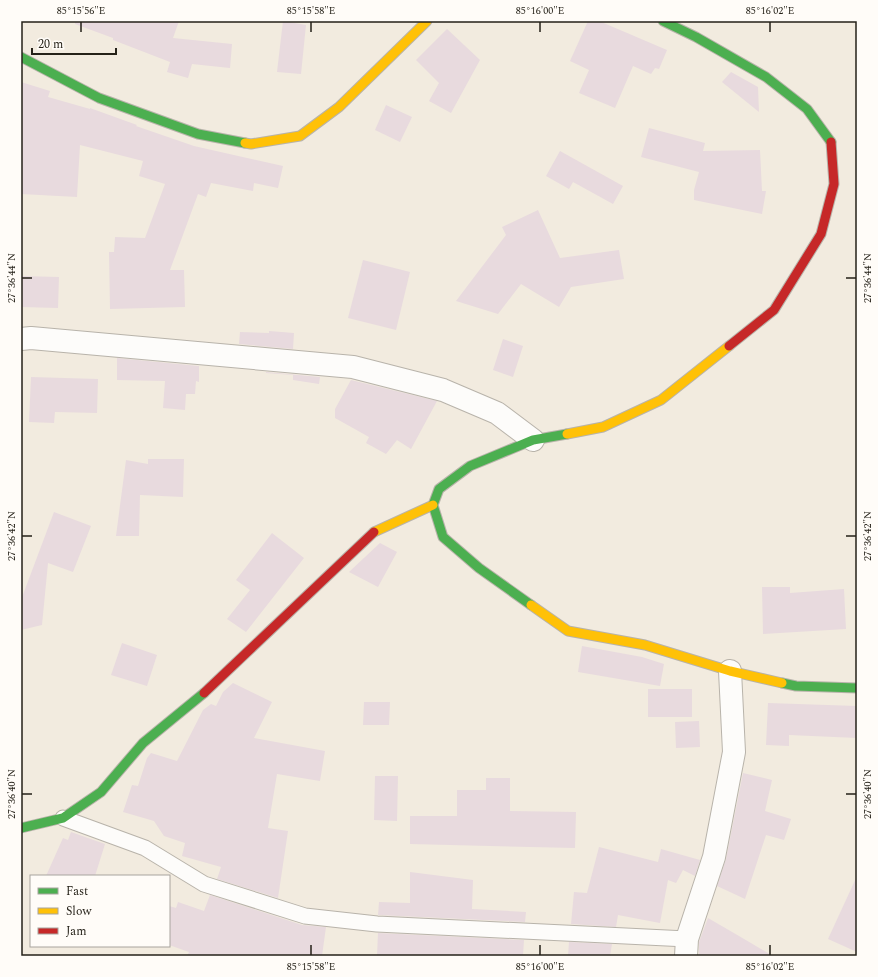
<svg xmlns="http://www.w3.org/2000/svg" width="878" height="977" font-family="Spectral,serif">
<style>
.building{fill:#e8dade}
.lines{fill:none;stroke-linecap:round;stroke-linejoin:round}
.lane-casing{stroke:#b8b3aa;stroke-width:17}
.street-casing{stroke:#b8b3aa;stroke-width:24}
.fast-casing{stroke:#b8b3aa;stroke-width:11}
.slow-casing{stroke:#b8b3aa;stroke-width:11}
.jam-casing{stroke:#b8b3aa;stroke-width:11}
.lane{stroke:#fdfcfa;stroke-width:15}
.street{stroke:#fdfcfa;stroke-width:22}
.fast{stroke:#4caf50;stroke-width:9}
.slow{stroke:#ffc107;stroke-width:9}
.jam{stroke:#c62828;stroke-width:9}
.ticks{fill:none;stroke:#252118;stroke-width:1.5}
.neatline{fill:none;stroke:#252118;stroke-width:1.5}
.ticks-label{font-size:10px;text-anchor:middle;fill:#252118}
</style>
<rect width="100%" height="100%" fill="#f2ebdf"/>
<!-- building -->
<g class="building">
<polygon points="75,21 179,21 173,38 232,44 230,68 192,64 188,78 167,72 170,62 113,40 113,38 75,24"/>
<polygon points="283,21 306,25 301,74 277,72"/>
<polygon points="588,21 599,21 667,50 659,69 655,68 651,74 633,66 615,108 579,93 589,70 570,61"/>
<polygon points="447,29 480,60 451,113 429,101 439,83 416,60"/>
<polygon points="731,72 758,87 759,112 722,82"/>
<polygon points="21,82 50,91 48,97 90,109 90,108 137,125 136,126 194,146 283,166 278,188 254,183 253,191 211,183 206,197 198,194 170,270 184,270 185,307 110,309 109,252 114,252 115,237 145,238 165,184 139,176 143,161 80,145 77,197 21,194"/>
<polygon points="386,105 412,117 400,142 375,130"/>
<polygon points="649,128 705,143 703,151 760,150 762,191 766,191 762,214 694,200 694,190 699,172 641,157"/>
<polygon points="560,151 623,186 613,204 573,182 569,189 546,176"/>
<polygon points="538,210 560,258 619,250 624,279 571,287 559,307 521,284 498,314 456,301 506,235 502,227"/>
<polygon points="363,260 410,272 396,330 348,318"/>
<polygon points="21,276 59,277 58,308 21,307"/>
<polygon points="269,331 294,333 293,349 239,344 240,332 269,333"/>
<polygon points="503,339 523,346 513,377 493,370"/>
<polygon points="117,358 199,366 199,382 196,381 195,394 186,394 185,410 163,408 165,381 117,380"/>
<polygon points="266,372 320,377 319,384 293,380 293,375 266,373"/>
<polygon points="31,377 98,379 97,413 55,412 54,423 29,422"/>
<polygon points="351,380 437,401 411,449 397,440 386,454 366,443 369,437 335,418 335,409"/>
<polygon points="148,459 184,459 183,497 140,495 139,536 116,536 126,460 148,464"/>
<polygon points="54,512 91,526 73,572 48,563 42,625 21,630 21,600"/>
<polygon points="272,533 304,558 246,632 227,619 250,590 236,580"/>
<polygon points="380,543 397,552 378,587 349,572"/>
<polygon points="762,587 790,587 790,593 844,589 846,629 763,634"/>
<polygon points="122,643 157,655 147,686 111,675"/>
<polygon points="582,646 642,657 664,664 660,686 578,672"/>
<polygon points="233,683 272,702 254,738 325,751 320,781 277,774 268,828 288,831 278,898 217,879 221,867 182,856 185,843 164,836 154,821 123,812 132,785 138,786 147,758 151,753 177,761 203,710 211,704 216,706 223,692"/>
<rect x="648" y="689" width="44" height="28"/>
<polygon points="364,702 390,702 389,725 363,725"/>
<polygon points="768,703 857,706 857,738 789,735 789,746 766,745"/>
<polygon points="699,721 700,747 676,748 675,722"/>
<polygon points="743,773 772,780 765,811 791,819 784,840 766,835 745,899 717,886 726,859"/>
<polygon points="375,776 398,776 397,821 374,820"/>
<polygon points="486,778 510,778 510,811 576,812 575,848 410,844 410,816 457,816 457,790 486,790"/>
<polygon points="71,832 105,844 95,876 46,876 63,838 68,840"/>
<polygon points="599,847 658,862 661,849 700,860 695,876 683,870 676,883 668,880 660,923 618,915 616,927 571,924 574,892 587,893"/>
<polygon points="410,872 473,880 472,909 526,912 525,922 378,915 379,902 410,903"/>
<polygon points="857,876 857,952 828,939"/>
<polygon points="210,895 302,925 326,927 322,956 187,956 189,952 169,945 169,906 176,908 178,902 204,911"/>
<polygon points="708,918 739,936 773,956 699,956 699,942"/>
<polygon points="378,933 524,940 523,956 377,956"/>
<polygon points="569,942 612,944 610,956 568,956"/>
</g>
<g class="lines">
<defs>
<polyline id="lane" points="63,818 145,848 204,884 305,916 377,924 687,939"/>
<g id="street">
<polyline points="21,339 31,338 353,367 443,390 497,413 533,440"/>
<polyline points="686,956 687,939 714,857 734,752 730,671"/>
</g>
<g id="fast">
<polyline points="663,21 696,37 766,77 807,109 831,142"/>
<polyline points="21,57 99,98 198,134 245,143"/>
<polyline points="531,605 479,568 443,537 433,505 439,489 470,466 533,440 567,434"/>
<polyline points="782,683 796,686 857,688"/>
<polyline points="21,828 63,818 101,792 143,743 204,693"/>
</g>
<g id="slow">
<polyline points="245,143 251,144 300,136 339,107 427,21"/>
<polyline points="567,434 603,427 661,400 729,346"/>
<polyline points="374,532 433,505"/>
<polyline points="531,605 568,631 645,645 730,671 782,683"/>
</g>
<g id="jam">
<polyline points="729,346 774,310 821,234 834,184 831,142"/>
<polyline points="204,693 374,532"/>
</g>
</defs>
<!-- lane casing -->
<use href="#lane" class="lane-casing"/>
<!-- street casing -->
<use href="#street" class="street-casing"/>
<!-- fast casing -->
<use href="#fast" class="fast-casing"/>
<!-- slow casing -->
<use href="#slow" class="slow-casing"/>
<!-- jam casing -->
<use href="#jam" class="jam-casing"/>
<!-- lane -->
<use href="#lane" class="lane"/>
<!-- street -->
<use href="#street" class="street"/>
<!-- fast -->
<use href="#fast" class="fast"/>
<!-- slow -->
<use href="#slow" class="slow"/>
<!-- jam -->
<use href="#jam" class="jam"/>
</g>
<!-- ticks -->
<path class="ticks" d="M81 22V32M311 22V32M540 22V32M770 22V32M22 278H32M846 278H856M22 536H32M846 536H856M22 794H32M846 794H856M311 945V955M540 945V955M770 945V955"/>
<!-- border -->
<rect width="878" height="977" fill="none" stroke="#fffcf8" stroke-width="44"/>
<!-- legend -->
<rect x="30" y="875" width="140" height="72" fill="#fffcf8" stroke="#a8a49e"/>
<rect x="38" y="888" width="20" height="6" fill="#4caf50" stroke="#a8a49e"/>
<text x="66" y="895" font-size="12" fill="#252118">Fast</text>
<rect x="38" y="908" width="20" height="6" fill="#ffc107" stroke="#a8a49e"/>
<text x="66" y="915" font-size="12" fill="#252118">Slow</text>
<rect x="38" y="928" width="20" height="6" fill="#c62828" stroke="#a8a49e"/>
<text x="66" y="935" font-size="12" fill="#252118">Jam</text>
<!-- scale -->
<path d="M32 48v6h84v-6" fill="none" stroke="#252118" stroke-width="2"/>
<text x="38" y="48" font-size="12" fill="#252118" stroke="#fffcf8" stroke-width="3" paint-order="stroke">20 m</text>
<rect x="22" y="22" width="834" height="933" class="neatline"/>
<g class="ticks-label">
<text x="81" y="14">85°15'56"E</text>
<text x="311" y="14">85°15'58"E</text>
<text x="540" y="14">85°16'00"E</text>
<text x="770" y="14">85°16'02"E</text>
<text transform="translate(11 278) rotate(-90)" y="4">27°36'44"N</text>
<text transform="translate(867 278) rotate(-90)" y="4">27°36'44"N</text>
<text transform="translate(11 536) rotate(-90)" y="4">27°36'42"N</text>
<text transform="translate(867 536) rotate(-90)" y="4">27°36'42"N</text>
<text transform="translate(11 794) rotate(-90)" y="4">27°36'40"N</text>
<text transform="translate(867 794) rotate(-90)" y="4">27°36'40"N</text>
<text x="311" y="970">85°15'58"E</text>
<text x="540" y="970">85°16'00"E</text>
<text x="770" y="970">85°16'02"E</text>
</g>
</svg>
